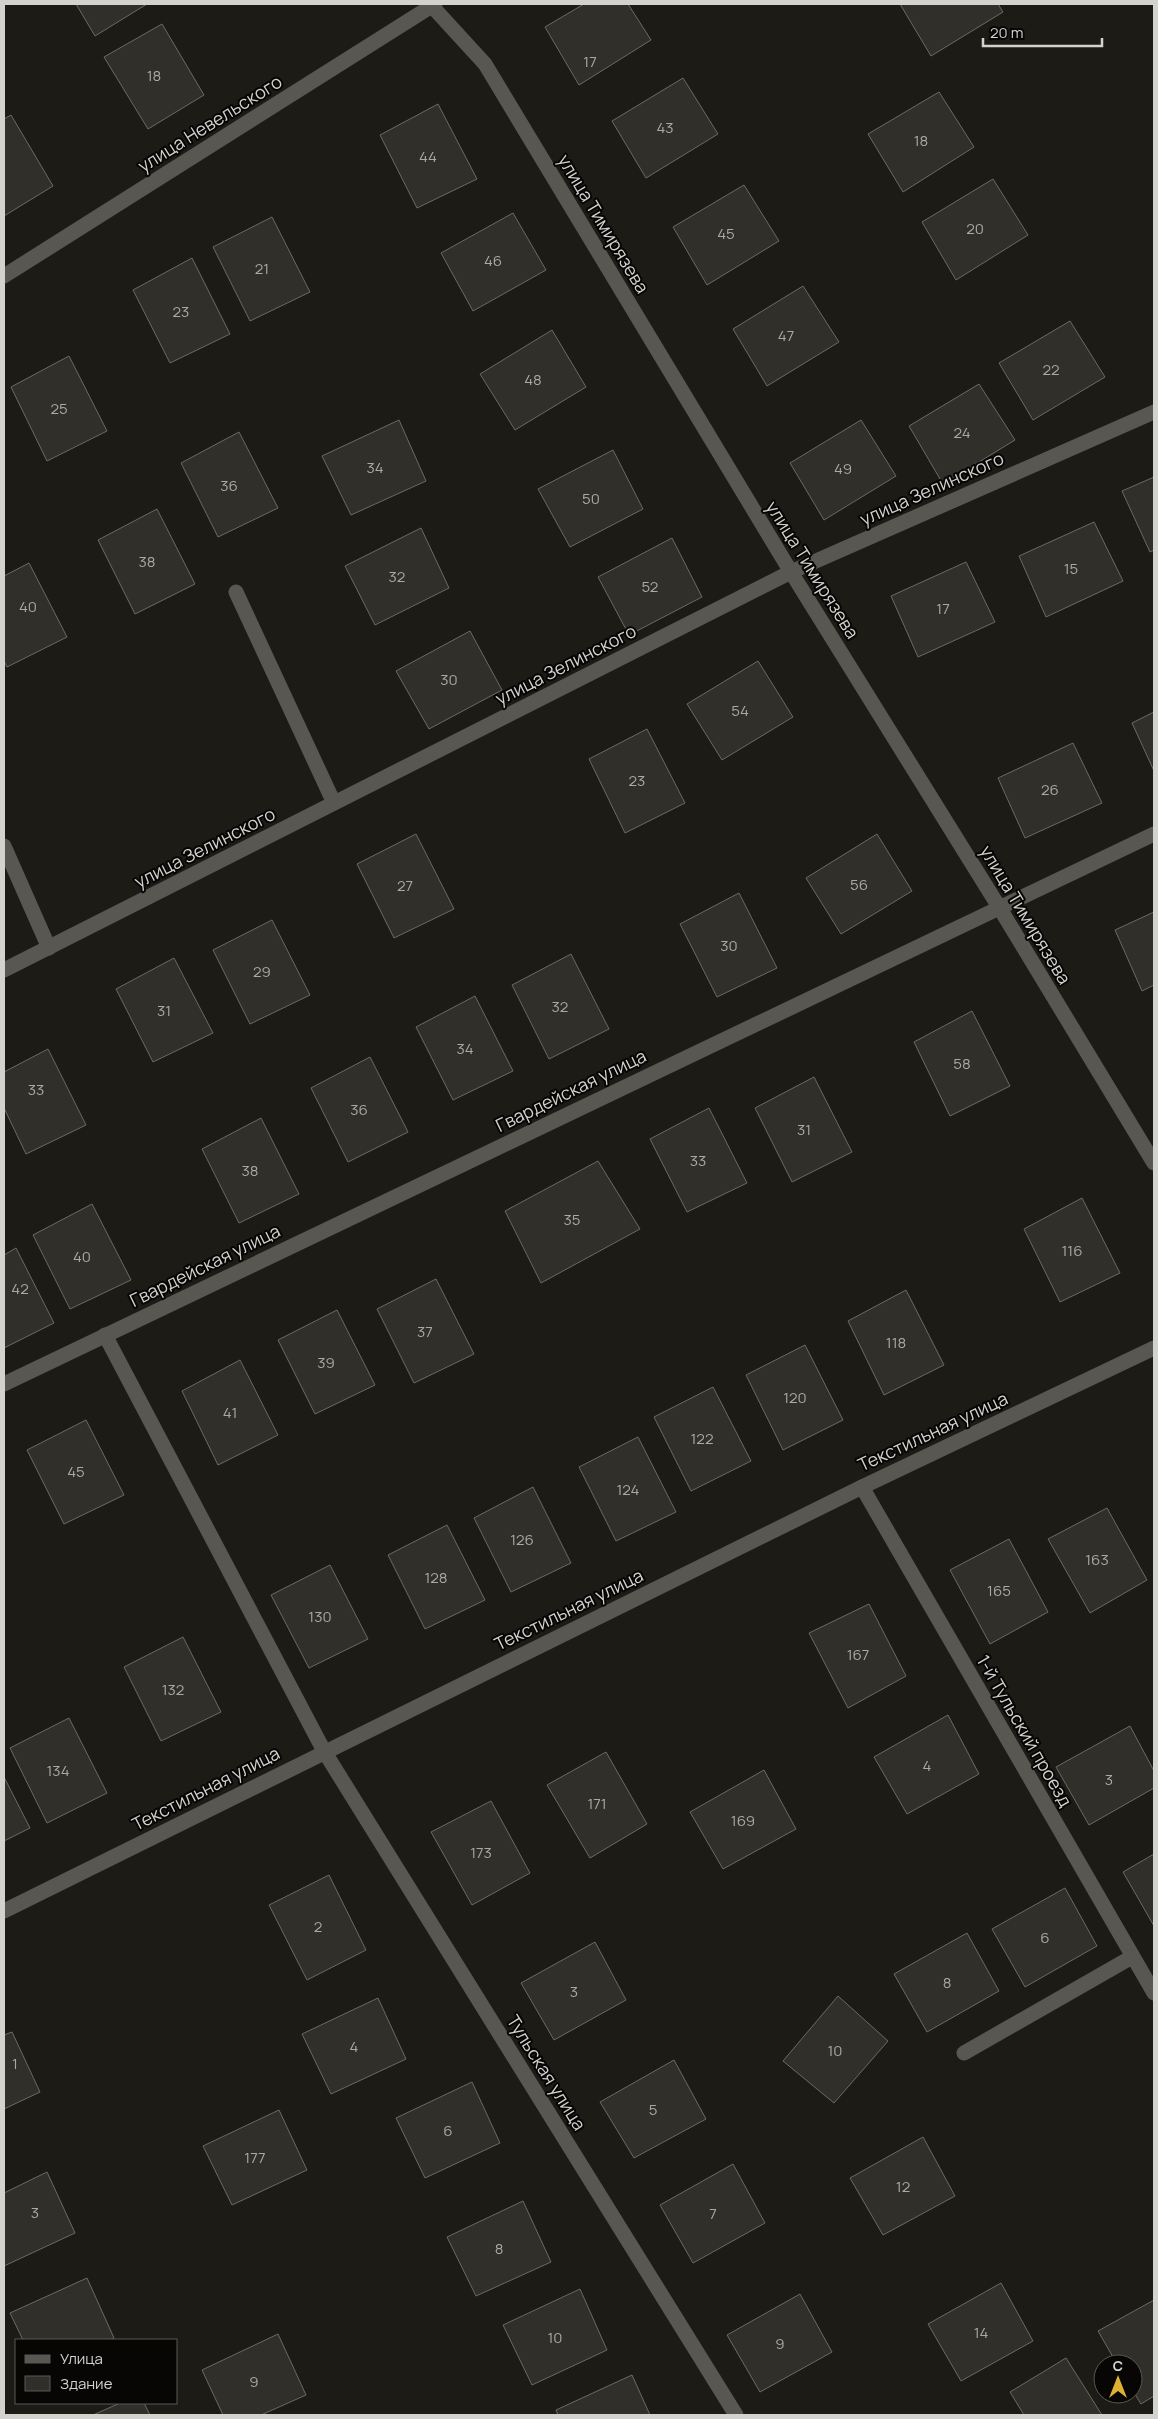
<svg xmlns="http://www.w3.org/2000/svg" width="1158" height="2419" font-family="Manrope,sans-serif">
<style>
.building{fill:#312f2a;stroke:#6d6a65}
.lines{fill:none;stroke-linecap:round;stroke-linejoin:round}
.minor{stroke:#595751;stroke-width:15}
.labels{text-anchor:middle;stroke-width:4;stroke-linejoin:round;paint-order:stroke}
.number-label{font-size:15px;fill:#aaa9a6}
.street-label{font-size:18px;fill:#d3d2cf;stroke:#070605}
</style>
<rect width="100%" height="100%" fill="#1d1b16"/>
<!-- building -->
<g class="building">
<polygon points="76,4 147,4 95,36"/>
<polygon points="584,4 628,4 651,40 579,85 545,27"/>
<polygon points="900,4 998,4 1003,12 931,56"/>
<polygon points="162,24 204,95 148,129 104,57"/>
<polygon points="683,78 718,134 646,178 612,121"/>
<polygon points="939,92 974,147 903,192 868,134"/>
<polygon points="438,104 477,179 417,208 380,135"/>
<polygon points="11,115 53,186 4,216 4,119"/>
<polygon points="993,179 1028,235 956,280 922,222"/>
<polygon points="744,185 779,241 707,285 673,227"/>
<polygon points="513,213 546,270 473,311 441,253"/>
<polygon points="272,217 310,292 250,321 213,247"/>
<polygon points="192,258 230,334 170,363 133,290"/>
<polygon points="803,286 839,342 767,386 733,329"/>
<polygon points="1070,321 1105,377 1033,420 999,363"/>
<polygon points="552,330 586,387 515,430 480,374"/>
<polygon points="69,356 107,431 47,461 11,387"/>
<polygon points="979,384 1015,440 943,484 909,426"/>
<polygon points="399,420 426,481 351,515 322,456"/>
<polygon points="861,420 896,476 824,520 790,463"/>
<polygon points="239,432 278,508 218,537 181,463"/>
<polygon points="613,450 643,509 570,547 538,489"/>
<polygon points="1154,477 1154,550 1150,552 1122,491"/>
<polygon points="157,509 195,584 135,614 98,540"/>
<polygon points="1094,522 1123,581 1046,617 1019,556"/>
<polygon points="421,528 449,588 375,625 345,566"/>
<polygon points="672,538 702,597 629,635 598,577"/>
<polygon points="966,562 995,622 918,657 891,596"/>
<polygon points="29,563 67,637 7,667 4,661 4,576"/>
<polygon points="470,631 502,690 429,729 396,671"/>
<polygon points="758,661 793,717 722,760 687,704"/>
<polygon points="1154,712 1154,771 1132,723"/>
<polygon points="647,729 685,803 625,833 589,759"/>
<polygon points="1073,743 1102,803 1025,838 998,778"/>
<polygon points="416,834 454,909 394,938 357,864"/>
<polygon points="877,834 912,891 841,934 806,878"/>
<polygon points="739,893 777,968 717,997 680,924"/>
<polygon points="1154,912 1154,985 1142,991 1115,930"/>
<polygon points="272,920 310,995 250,1024 213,950"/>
<polygon points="571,954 609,1029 549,1059 512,985"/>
<polygon points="174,958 213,1033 153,1062 116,989"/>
<polygon points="475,996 513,1071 453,1100 416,1027"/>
<polygon points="972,1011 1010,1086 950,1116 914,1042"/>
<polygon points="48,1049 86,1125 26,1154 4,1108 4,1072"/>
<polygon points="370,1057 408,1132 348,1162 311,1088"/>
<polygon points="814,1077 852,1152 792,1182 755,1108"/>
<polygon points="709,1108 747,1183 687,1212 650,1139"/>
<polygon points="261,1118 299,1194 239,1223 202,1149"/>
<polygon points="598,1161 640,1229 541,1283 505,1211"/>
<polygon points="1082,1198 1120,1273 1060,1302 1024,1229"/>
<polygon points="92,1204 131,1280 70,1309 33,1235"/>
<polygon points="16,1248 54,1323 4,1348 4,1255"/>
<polygon points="436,1279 474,1354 414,1383 377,1309"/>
<polygon points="906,1290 944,1365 884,1395 848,1321"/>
<polygon points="337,1310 375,1385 315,1414 278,1340"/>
<polygon points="805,1345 843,1420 783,1450 746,1375"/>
<polygon points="240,1360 278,1435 218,1465 182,1391"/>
<polygon points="713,1387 751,1461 691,1491 654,1417"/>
<polygon points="86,1420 124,1495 64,1524 27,1450"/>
<polygon points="638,1437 676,1512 616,1541 579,1467"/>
<polygon points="533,1487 571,1563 511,1592 474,1518"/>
<polygon points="1107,1508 1147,1580 1090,1613 1048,1539"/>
<polygon points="447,1525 485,1600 425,1629 388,1555"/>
<polygon points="1009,1539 1048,1612 990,1644 950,1570"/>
<polygon points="330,1565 368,1639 309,1668 271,1595"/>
<polygon points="869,1604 906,1676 848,1708 809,1633"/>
<polygon points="183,1637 221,1712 161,1741 124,1667"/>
<polygon points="948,1715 979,1774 907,1814 874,1757"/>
<polygon points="69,1718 107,1793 47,1823 10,1748"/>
<polygon points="1130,1726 1154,1771 1154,1788 1089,1825 1056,1767"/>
<polygon points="606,1752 647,1824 590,1858 547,1785"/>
<polygon points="764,1770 796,1829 723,1869 690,1812"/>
<polygon points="4,1777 30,1828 4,1841"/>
<polygon points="491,1801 530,1873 472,1905 431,1832"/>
<polygon points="1154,1854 1154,1926 1123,1872"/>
<polygon points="329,1875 366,1950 307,1980 269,1905"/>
<polygon points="1065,1888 1097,1946 1025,1987 992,1929"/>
<polygon points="967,1933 999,1991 927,2032 894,1974"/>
<polygon points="595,1942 626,2000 554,2040 521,1983"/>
<polygon points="838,1996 888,2041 834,2103 783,2061"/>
<polygon points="378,1998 406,2059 331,2094 302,2034"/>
<polygon points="12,2032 40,2092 4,2109 4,2035"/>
<polygon points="674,2060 706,2119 634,2158 600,2102"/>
<polygon points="472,2082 500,2143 425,2178 396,2118"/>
<polygon points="279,2110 307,2170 232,2205 203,2146"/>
<polygon points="923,2137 955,2196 883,2235 850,2178"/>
<polygon points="733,2164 765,2223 693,2263 660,2205"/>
<polygon points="47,2172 75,2233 4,2266 4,2193"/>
<polygon points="523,2201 551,2262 476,2296 447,2237"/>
<polygon points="87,2278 114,2338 110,2340 23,2340 10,2313"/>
<polygon points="1001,2283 1033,2341 961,2381 928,2324"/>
<polygon points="580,2289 607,2350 532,2385 503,2325"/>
<polygon points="800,2294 832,2352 760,2392 727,2335"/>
<polygon points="1154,2300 1154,2396 1141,2404 1133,2391 1133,2364 1117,2364 1098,2331"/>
<polygon points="278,2334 306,2395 261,2415 223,2415 202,2370"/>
<polygon points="1066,2358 1102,2415 1024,2415 1010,2392"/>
<polygon points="632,2375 650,2415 558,2415 556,2410"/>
<polygon points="120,2403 144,2403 150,2415 93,2415"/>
</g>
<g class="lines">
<!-- minor -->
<g class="minor">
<polyline points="430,4 485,64 791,572 999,907 1154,1163"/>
<polyline points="4,276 435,4"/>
<polyline points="236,592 334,803"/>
<polyline points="4,846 49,948"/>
<polyline points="4,970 791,572 1154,412"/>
<polyline points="105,1335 324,1751 736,2415"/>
<polyline points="4,1384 1154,834"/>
<polyline points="862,1487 1154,1993"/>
<polyline points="4,1911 862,1487 1154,1348"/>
<polyline points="964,2053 1132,1957"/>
</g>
</g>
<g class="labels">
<!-- number labels -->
<g class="number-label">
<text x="590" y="67">17</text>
<text x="154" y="81">18</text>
<text x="665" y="133">43</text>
<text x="921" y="146">18</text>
<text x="428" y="162">44</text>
<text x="975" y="234">20</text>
<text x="726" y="239">45</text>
<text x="493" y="266">46</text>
<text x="262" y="274">21</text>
<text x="181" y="317">23</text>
<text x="786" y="341">47</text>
<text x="1051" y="375">22</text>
<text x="533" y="385">48</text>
<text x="59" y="414">25</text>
<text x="962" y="438">24</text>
<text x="375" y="473">34</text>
<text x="843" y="474">49</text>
<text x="229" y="491">36</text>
<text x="591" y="504">50</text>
<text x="147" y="567">38</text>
<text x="1071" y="574">15</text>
<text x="397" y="582">32</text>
<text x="650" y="592">52</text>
<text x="28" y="612">40</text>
<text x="943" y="614">17</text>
<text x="449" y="685">30</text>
<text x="740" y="716">54</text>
<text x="637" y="786">23</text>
<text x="1050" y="795">26</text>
<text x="859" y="890">56</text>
<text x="405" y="891">27</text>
<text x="729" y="951">30</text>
<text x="262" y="977">29</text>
<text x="560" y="1012">32</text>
<text x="164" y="1016">31</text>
<text x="465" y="1054">34</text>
<text x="962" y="1069">58</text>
<text x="36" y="1095">33</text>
<text x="359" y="1115">36</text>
<text x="804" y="1135">31</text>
<text x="698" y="1166">33</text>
<text x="250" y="1176">38</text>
<text x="572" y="1225">35</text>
<text x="1072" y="1256">116</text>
<text x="82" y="1262">40</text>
<text x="20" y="1294">42</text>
<text x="425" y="1337">37</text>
<text x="896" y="1348">118</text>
<text x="326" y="1368">39</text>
<text x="795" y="1403">120</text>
<text x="230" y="1418">41</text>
<text x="702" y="1444">122</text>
<text x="76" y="1477">45</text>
<text x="628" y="1495">124</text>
<text x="522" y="1545">126</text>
<text x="1097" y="1565">163</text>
<text x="436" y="1583">128</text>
<text x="999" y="1596">165</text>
<text x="320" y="1622">130</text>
<text x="858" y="1660">167</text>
<text x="173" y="1695">132</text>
<text x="927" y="1771">4</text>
<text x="58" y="1776">134</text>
<text x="1109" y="1785">3</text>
<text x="597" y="1809">171</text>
<text x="743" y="1826">169</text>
<text x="481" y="1858">173</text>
<text x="318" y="1932">2</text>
<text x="1045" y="1943">6</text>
<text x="947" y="1988">8</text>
<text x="574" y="1997">3</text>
<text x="354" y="2052">4</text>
<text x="835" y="2056">10</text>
<text x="15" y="2069">1</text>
<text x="653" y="2115">5</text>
<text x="448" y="2136">6</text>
<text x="255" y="2163">177</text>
<text x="903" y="2192">12</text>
<text x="35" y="2218">3</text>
<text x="713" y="2219">7</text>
<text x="499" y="2254">8</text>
<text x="981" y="2338">14</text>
<text x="555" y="2343">10</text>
<text x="780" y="2349">9</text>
<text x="254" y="2387">9</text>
</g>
<!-- street labels -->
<g class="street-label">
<text transform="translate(210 124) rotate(-32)" y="6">улица Невельского</text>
<text transform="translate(603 224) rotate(59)" y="6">улица Тимирязева</text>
<text transform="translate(932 489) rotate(-24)" y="6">улица Зелинского</text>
<text transform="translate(812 570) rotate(58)" y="6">улица Тимирязева</text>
<text transform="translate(566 665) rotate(-27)" y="6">улица Зелинского</text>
<text transform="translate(205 848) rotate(-27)" y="6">улица Зелинского</text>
<text transform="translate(1025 915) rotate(59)" y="6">улица Тимирязева</text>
<text transform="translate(571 1091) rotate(-26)" y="6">Гвардейская улица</text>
<text transform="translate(205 1266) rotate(-26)" y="6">Гвардейская улица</text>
<text transform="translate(933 1432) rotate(-25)" y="6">Текстильная улица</text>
<text transform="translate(569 1610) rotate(-26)" y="6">Текстильная улица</text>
<text transform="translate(1024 1731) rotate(60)" y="6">1-й Тульский проезд</text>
<text transform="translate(206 1789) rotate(-27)" y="6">Текстильная улица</text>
<text transform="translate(546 2073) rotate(58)" y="6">Тульская улица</text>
</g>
</g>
<!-- border -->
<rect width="1158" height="2419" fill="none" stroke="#d3d2cf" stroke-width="10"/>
<!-- legend -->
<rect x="15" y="2339" width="162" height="65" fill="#070605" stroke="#595856"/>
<rect x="25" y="2355" width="25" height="8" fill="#595751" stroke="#595856"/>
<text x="60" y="2364" font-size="15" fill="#d3d2cf">Улица</text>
<rect x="25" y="2376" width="25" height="15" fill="#312f2a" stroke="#595856"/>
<text x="60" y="2389" font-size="15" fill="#d3d2cf">Здание</text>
<!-- north arrow -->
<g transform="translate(1118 2379)"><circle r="24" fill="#070605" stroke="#595856"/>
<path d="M0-4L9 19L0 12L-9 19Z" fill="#deb133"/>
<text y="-8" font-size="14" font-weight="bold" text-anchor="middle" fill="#d3d2cf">С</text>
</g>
<!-- scale -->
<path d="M983 38v8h119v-8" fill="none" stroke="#d3d2cf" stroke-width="2.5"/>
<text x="990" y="38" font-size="15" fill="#d3d2cf" stroke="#070605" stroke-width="4" paint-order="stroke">20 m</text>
</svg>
